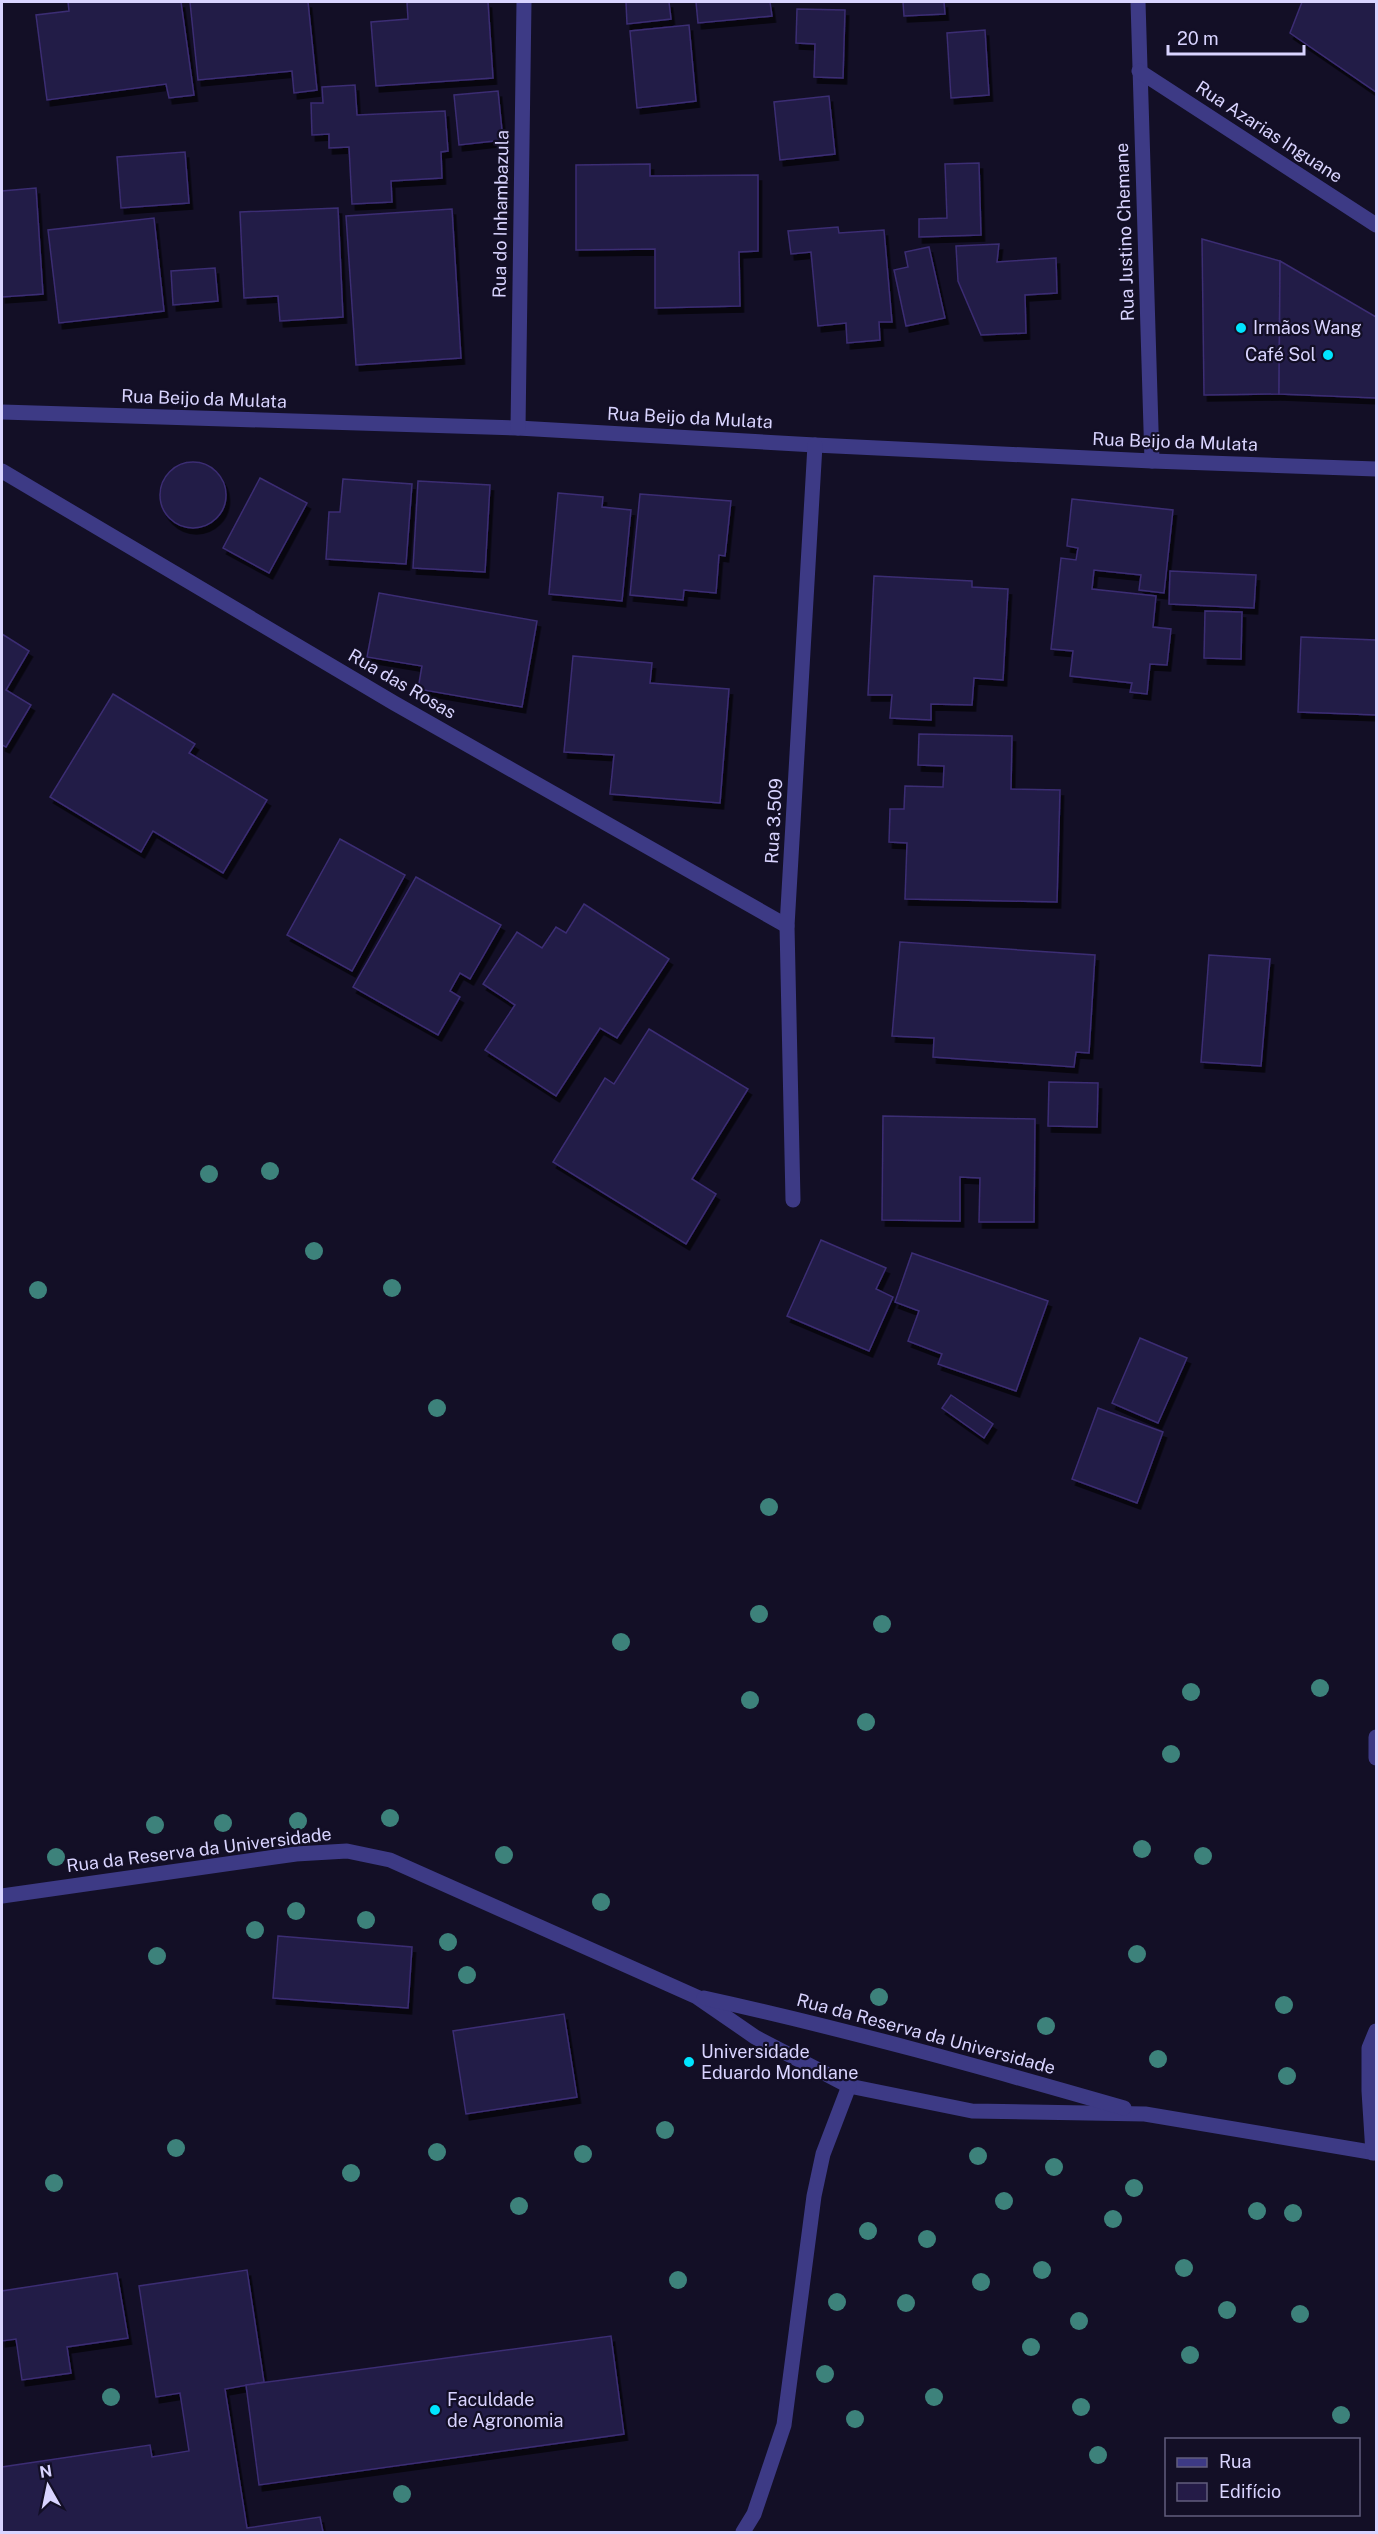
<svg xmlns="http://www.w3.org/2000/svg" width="1378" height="2534" font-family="'Public Sans',sans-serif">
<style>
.building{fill:#241b47;stroke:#3b2d73;stroke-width:1.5;filter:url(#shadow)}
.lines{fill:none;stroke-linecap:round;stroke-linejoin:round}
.minor{stroke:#3d3a85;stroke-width:15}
.tree{fill:#3d827b}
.poi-dot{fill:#00e5ff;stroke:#130f26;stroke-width:2}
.labels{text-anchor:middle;stroke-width:4.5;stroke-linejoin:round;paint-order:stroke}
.street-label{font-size:18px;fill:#d9d4ff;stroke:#130f26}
.poi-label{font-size:18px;fill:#d9d4ff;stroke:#130f26;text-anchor:start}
</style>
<defs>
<filter id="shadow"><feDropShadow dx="3.5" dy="6" stdDeviation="0" flood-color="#0009"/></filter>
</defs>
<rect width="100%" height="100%" fill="#130f26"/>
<!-- building -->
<g class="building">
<polygon points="68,2 181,2 194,95 169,98 166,84 47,100 36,15 69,11"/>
<polygon points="190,2 308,2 317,90 294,93 292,71 198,80"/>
<polygon points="407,2 488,2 493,78 376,86 371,22 408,19"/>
<polygon points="626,2 669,2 671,19 627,24"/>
<polygon points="696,2 770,2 772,16 698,23"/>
<polygon points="903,2 944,2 945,14 904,16"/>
<polygon points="1302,2 1376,2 1376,92 1290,33"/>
<polygon points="797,9 845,10 843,78 814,77 815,44 796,43"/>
<polygon points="689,25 696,101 637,108 630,31"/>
<polygon points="985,30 989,95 951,98 947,33"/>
<polygon points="355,85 357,115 445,111 448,151 441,152 442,178 391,181 392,202 352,204 349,147 329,148 329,134 312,135 311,103 323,103 322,87"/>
<polygon points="498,91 503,140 459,145 454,95"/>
<polygon points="829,96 835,154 780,160 774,102"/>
<polygon points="185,152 189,203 121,208 117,157"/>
<polygon points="979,163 981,235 919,237 919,219 947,218 945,164"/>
<polygon points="650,164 650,176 758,175 758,251 739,252 740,306 655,308 655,249 576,250 576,165"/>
<polygon points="36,188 43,294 2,297 2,191"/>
<polygon points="338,208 343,317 280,321 278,296 244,298 240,212"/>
<polygon points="452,209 461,358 356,365 346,216"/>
<polygon points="154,218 164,311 59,323 48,230"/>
<polygon points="838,227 839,233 884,230 892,322 879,322 880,340 847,343 846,323 818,326 811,252 791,254 788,231"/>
<polygon points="1202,239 1280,261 1279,394 1204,395"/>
<polygon points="999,244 997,262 1056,258 1057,293 1025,295 1026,333 981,335 958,281 956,246"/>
<polygon points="929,247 945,318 906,326 894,270 908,267 905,252"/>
<polygon points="1280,261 1376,317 1376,398 1279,394"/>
<polygon points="215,268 218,301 173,305 171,271"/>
<circle cx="193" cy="495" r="33"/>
<polygon points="260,478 307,503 269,573 223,548"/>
<polygon points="343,479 412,484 406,564 326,559 329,512 340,512"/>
<polygon points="418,481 490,485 485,572 413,568"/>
<polygon points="558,493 603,497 602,507 631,510 622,601 549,594"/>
<polygon points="640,494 731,501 725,556 719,555 716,593 684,590 683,600 630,595"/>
<polygon points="1072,499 1173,510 1164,593 1139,590 1141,575 1094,570 1092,589 1156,596 1153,627 1171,629 1167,665 1150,664 1147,694 1130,692 1132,683 1070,676 1073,651 1051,649 1061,558 1076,560 1078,548 1067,546"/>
<polygon points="1170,571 1256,575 1254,608 1169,604"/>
<polygon points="874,576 972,581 972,587 1008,589 1003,680 974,678 972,705 931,704 931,720 890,718 892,695 868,695"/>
<polygon points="379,593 537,621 522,707 418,689 422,666 367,657"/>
<polygon points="1205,611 1242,612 1241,659 1204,658"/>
<polygon points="2,634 29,651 6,690 31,705 6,747 2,745"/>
<polygon points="1301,637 1376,640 1376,715 1298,712"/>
<polygon points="573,656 652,663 650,683 729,689 720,803 610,794 614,755 564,752"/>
<polygon points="113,694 195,744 189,753 267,800 223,873 153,831 141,852 50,797"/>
<polygon points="919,734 1012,736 1011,789 1060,790 1057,902 905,899 907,843 889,842 890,809 904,809 905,786 943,787 944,766 918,765"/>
<polygon points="340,839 405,875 352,971 287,935"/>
<polygon points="416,877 501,925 470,979 460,973 450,991 460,997 438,1035 353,987"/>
<polygon points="584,904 669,959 617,1038 600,1028 556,1096 485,1050 515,1005 483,984 517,932 542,948 556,927 566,933"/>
<polygon points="900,942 1095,955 1089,1053 1076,1052 1074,1067 933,1057 934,1038 892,1036"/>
<polygon points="1209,955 1270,959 1261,1066 1201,1062"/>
<polygon points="649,1029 748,1089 692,1179 716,1194 686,1244 553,1162 605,1078 614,1084"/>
<polygon points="1049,1082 1098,1083 1097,1127 1048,1126"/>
<polygon points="883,1116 1035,1119 1034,1222 979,1222 980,1178 960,1177 960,1221 882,1220"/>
<polygon points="821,1240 886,1268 876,1289 893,1297 869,1351 787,1316"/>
<polygon points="912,1253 1048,1301 1016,1391 938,1364 942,1354 908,1341 919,1311 895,1302"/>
<polygon points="1140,1338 1187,1358 1158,1423 1112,1403"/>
<polygon points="951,1395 993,1424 984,1438 942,1408"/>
<polygon points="1098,1408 1163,1432 1137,1503 1072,1479"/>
<polygon points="278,1936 412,1947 408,2008 273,1998"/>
<polygon points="564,2014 577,2097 466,2114 453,2031"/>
<polygon points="247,2270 264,2382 225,2389 247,2528 320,2517 323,2532 2,2532 2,2467 150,2445 152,2457 189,2451 180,2393 156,2397 139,2286"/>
<polygon points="117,2273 128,2338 67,2347 71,2373 22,2380 16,2339 2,2341 2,2291"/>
<polygon points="611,2336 624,2434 259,2485 246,2385"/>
</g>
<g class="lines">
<!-- minor -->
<g class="minor">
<polyline points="1138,2 1152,461"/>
<polyline points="1139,71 1376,225"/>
<polyline points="2,412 518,428 815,445 1152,461 1376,469"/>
<polyline points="518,428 524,2"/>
<polyline points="2,471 394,703 787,926"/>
<polyline points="793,1200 787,926 815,445"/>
<polyline points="1376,1737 1376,1758"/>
<polyline points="2,1896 296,1854 347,1851 390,1860 697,1997 755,2037 849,2086 972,2111 1145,2114 1376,2153"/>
<path d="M704 1998C846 2029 985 2068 1124 2108"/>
<polyline points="1373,2153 1369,2091 1369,2048 1376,2031"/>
<polyline points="743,2532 754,2514 784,2425 814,2196 823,2154 849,2086"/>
</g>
</g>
<!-- trees -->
<g class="tree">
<circle cx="270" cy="1171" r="9"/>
<circle cx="209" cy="1174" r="9"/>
<circle cx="314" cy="1251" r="9"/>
<circle cx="392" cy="1288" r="9"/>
<circle cx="38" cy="1290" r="9"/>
<circle cx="437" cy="1408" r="9"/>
<circle cx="769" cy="1507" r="9"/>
<circle cx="759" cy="1614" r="9"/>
<circle cx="882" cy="1624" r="9"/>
<circle cx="621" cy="1642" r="9"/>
<circle cx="1320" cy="1688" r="9"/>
<circle cx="1191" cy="1692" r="9"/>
<circle cx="750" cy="1700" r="9"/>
<circle cx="866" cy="1722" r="9"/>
<circle cx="1171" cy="1754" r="9"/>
<circle cx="390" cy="1818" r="9"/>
<circle cx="298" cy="1821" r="9"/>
<circle cx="223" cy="1823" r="9"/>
<circle cx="155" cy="1825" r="9"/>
<circle cx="1142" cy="1849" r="9"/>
<circle cx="504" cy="1855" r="9"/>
<circle cx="1203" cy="1856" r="9"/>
<circle cx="56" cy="1857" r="9"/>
<circle cx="601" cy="1902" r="9"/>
<circle cx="296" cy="1911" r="9"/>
<circle cx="366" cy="1920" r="9"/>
<circle cx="255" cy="1930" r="9"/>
<circle cx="448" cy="1942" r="9"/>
<circle cx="1137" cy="1954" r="9"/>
<circle cx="157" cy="1956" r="9"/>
<circle cx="467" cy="1975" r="9"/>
<circle cx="879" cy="1997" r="9"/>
<circle cx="1284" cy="2005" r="9"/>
<circle cx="1046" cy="2026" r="9"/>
<circle cx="1158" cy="2059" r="9"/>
<circle cx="1287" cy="2076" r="9"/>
<circle cx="665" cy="2130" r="9"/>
<circle cx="176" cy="2148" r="9"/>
<circle cx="437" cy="2152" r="9"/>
<circle cx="583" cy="2154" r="9"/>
<circle cx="978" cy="2156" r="9"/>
<circle cx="1054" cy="2167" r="9"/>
<circle cx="351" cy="2173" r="9"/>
<circle cx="54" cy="2183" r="9"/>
<circle cx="1134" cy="2188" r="9"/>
<circle cx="1004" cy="2201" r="9"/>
<circle cx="519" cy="2206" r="9"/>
<circle cx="1257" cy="2211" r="9"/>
<circle cx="1293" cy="2213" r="9"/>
<circle cx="1113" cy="2219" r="9"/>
<circle cx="868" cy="2231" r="9"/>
<circle cx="927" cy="2239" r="9"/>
<circle cx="1184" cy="2268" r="9"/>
<circle cx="1042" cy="2270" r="9"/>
<circle cx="678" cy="2280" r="9"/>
<circle cx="981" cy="2282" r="9"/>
<circle cx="837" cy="2302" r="9"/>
<circle cx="906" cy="2303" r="9"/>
<circle cx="1227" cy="2310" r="9"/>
<circle cx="1300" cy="2314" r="9"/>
<circle cx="1079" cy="2321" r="9"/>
<circle cx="1031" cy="2347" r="9"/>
<circle cx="1190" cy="2355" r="9"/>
<circle cx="825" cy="2374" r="9"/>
<circle cx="111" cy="2397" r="9"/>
<circle cx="934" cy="2397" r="9"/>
<circle cx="1081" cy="2407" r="9"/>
<circle cx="1341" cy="2415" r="9"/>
<circle cx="855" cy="2419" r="9"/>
<circle cx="1098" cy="2455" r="9"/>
<circle cx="402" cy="2494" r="9"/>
</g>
<!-- markers -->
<g class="poi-dot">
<circle cx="1241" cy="328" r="6"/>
<circle cx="1328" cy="355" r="6"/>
<circle cx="689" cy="2062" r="6"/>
<circle cx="435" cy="2410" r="6"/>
</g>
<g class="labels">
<!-- street labels -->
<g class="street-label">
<text transform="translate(1269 132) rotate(33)" y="6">Rua Azarias Inguane</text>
<text transform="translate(501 214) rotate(-89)" y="6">Rua do Inhambazula</text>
<text transform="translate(1125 232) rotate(-92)" y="6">Rua Justino Chemane</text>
<text transform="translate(204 399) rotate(2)" y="6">Rua Beijo da Mulata</text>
<text transform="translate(690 418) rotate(3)" y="6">Rua Beijo da Mulata</text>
<text transform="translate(1175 442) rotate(2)" y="6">Rua Beijo da Mulata</text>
<text transform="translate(402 684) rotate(30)" y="6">Rua das Rosas</text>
<text transform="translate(774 821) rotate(-87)" y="6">Rua 3.509</text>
<text transform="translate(199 1850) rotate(-7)" y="6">Rua da Reserva da Universidade</text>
<text transform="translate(926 2034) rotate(15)" y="6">Rua da Reserva da Universidade</text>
</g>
<!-- poi labels -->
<g class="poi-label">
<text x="1253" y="334">Irmãos Wang</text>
<text x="1316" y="361" text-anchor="end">Café Sol</text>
<text x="701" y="2058">Universidade<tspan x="701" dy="21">Eduardo Mondlane</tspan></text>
<text x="447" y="2406">Faculdade<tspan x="447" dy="21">de Agronomia</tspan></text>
</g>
</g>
<!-- border -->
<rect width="1378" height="2534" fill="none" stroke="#d9d4ff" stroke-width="6"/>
<!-- legend -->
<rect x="1165" y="2438" width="195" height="78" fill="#130f26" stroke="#625e7d" stroke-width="1.5"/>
<rect x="1177" y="2458" width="30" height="9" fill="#3d3a85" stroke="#625e7d" stroke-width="1.5"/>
<text x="1219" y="2468" font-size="18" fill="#d9d4ff">Rua</text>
<rect x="1177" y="2483" width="30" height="18" fill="#241b47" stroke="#625e7d" stroke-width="1.5"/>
<text x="1219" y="2498" font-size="18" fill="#d9d4ff">Edifício</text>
<!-- north arrow -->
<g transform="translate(48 2486) rotate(351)" stroke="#130f26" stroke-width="4.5" paint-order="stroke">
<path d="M0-4.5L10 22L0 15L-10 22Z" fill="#d9d4ff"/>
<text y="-9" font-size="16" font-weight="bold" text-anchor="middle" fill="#d9d4ff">N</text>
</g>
<!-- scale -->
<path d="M1168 45v9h136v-9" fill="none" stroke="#d9d4ff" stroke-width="3"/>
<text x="1177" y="45" font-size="18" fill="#d9d4ff" stroke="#130f26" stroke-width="4.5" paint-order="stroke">20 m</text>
</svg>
